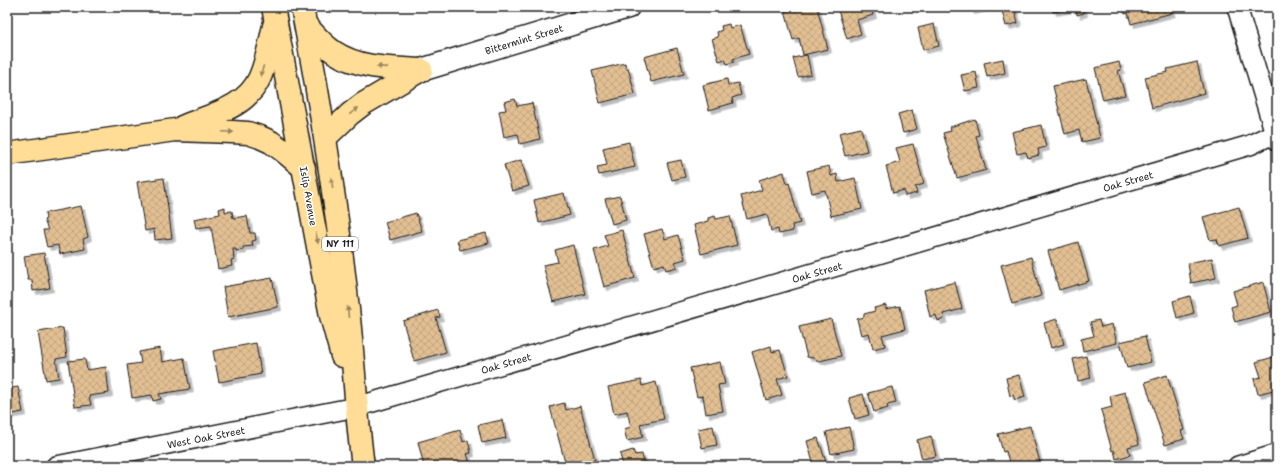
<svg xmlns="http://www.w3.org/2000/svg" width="1284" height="473" font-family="'Shantell Sans',sans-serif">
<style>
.building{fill:url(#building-cross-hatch);stroke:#1c1c1c;filter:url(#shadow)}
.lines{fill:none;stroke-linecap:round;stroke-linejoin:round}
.street-casing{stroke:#1c1c1c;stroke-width:22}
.secondary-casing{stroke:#1c1c1c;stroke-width:25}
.primary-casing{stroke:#1c1c1c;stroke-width:25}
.street{stroke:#fff;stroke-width:19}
.secondary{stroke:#fff;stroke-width:22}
.primary{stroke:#ffdd96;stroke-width:22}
.oneway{fill:#99865f}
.labels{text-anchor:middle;stroke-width:3;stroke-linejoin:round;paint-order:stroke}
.shield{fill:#fff;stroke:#606060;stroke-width:1}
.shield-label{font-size:9px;font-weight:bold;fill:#1c1c1c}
.street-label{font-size:10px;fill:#1c1c1c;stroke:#fff}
</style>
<defs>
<pattern id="building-cross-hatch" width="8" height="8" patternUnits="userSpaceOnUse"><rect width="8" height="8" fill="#e2bf93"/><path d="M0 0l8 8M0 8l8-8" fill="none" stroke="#c1a47e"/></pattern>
<filter id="shadow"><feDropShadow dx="3.5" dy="3.5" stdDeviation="0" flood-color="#0004"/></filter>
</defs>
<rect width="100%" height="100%" fill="#fff"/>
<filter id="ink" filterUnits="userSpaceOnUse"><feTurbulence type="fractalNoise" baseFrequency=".025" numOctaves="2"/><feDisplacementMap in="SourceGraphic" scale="8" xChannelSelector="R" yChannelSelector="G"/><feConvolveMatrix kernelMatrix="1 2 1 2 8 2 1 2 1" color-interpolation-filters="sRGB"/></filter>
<g filter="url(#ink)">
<!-- building -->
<g class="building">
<polygon points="798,7 817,7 828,49 803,55 799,38 793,40 785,11"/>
<polygon points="837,7 871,7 873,15 857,20 861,34 847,39"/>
<polygon points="970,7 987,7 971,11"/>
<polygon points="1001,7 1014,7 1018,23 1006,26"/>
<polygon points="1052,7 1069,7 1069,9 1053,12"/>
<polygon points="1072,7 1084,7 1083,7 1084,13 1077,15 1076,7 1072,8"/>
<polygon points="1123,7 1171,7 1172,13 1131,24 1128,13 1125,14"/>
<polygon points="729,24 730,28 740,25 749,54 733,59 734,62 727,64 725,59 719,61 712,39 718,37 717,32 722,30 721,26"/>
<polygon points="934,24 939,46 923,50 918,28"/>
<polygon points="677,48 684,74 651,82 644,57"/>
<polygon points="807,55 811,74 798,77 793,58"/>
<polygon points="1003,59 1005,73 987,77 984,63"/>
<polygon points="1119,62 1121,70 1118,71 1125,95 1103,100 1095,68"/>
<polygon points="1197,62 1204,93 1152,108 1145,77 1168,72 1167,69"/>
<polygon points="625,63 626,68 628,68 635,94 600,103 592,71"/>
<polygon points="976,72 979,88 965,91 961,75"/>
<polygon points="727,79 728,85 738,83 741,95 732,98 733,103 709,110 703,85"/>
<polygon points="1086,79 1100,138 1082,142 1079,130 1065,134 1053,86"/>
<polygon points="515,99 517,106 532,103 540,139 520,144 518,134 504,137 499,111 506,110 504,102"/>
<polygon points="912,110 917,129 903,133 898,114"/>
<polygon points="975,119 979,135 976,136 986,170 957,178 943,133 951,131 950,127"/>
<polygon points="1041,125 1046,147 1038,149 1039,155 1028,158 1026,152 1017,154 1012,132"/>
<polygon points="861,128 867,151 845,156 839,133"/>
<polygon points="629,142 635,167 599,175 597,167 607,165 603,148"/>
<polygon points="913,144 924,184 915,187 917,193 905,196 904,190 893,193 886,166 900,162 896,148"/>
<polygon points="521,160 529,186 512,191 504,165"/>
<polygon points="681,160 685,177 672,180 667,163"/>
<polygon points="829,166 831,176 837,174 838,182 855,178 862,209 831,216 825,190 812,193 807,171"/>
<polygon points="784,172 787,184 789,183 800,223 792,225 793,231 779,234 778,229 771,231 767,214 747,219 741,196 762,190 759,180"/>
<polygon points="164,178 172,238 155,240 154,229 145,231 137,182"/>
<polygon points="564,193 570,215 539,223 534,200"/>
<polygon points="620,196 626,220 612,224 605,199"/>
<polygon points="81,206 88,237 83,239 85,249 60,254 58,245 47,247 43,230 48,230 44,220 46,219 45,213"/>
<polygon points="225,207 225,212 232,211 233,218 247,216 250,233 255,233 256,240 252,241 253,246 243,247 243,250 236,251 236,249 233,249 234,259 231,260 232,266 218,269 211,226 196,228 194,219 220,214 219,209"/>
<polygon points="1239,207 1248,238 1219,246 1217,239 1210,240 1203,217"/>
<polygon points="416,213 422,231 390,240 385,222"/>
<polygon points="715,216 716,219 730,216 737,245 701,254 694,225 708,221 708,218"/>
<polygon points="662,229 665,239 678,235 685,259 675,262 677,267 666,270 664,264 654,267 644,234"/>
<polygon points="622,230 635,278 604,287 594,250 608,246 604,235"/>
<polygon points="486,233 489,243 460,250 457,240"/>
<polygon points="1078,242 1089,281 1059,290 1048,251"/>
<polygon points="573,245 585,294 553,302 543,265 558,262 555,250"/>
<polygon points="44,253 50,288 33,291 32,280 28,280 24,256"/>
<polygon points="1031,257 1041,296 1012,304 1001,265"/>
<polygon points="1212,258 1216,278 1191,283 1188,263"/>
<polygon points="272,278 278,307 228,317 223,287"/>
<polygon points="955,282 962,309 943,314 944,319 938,321 936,315 930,317 924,290"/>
<polygon points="1263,282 1271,312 1235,322 1231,307 1237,305 1233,291"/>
<polygon points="1190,296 1194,313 1177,318 1173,301"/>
<polygon points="886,305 886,309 900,306 905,329 882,335 885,346 873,349 869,333 861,335 857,319 864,317 864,314 875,311 874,308"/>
<polygon points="438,310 440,317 436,318 446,352 414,361 403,321"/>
<polygon points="831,319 841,356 819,361 813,358 807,357 799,327"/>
<polygon points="1057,319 1064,344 1051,348 1044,323"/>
<polygon points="1099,320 1101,327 1112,324 1117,343 1083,351 1081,339 1094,336 1090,322"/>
<polygon points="63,328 67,357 56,359 59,378 46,380 38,332"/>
<polygon points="1145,336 1151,362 1127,368 1120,342"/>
<polygon points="256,343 261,374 219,382 213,351"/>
<polygon points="771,346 772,352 780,350 788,376 777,379 782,395 766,400 752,352"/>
<polygon points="160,348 162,362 184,358 190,389 159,394 161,399 153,401 152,395 132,398 127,365 141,363 139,352"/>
<polygon points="1086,356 1091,378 1078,381 1073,359"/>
<polygon points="1277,356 1277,389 1258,394 1254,379 1261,377 1256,362"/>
<polygon points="85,359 87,370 106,367 109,393 89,396 91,405 75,407 68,361"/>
<polygon points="720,362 725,384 718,385 723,411 706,414 703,396 697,397 690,368"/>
<polygon points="1019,375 1025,397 1015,400 1013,395 1010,396 1006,378"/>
<polygon points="1167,375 1184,430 1181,431 1184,439 1165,445 1145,382"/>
<polygon points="641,380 642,386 656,382 664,419 640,424 643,437 627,441 624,429 631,427 627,411 614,414 608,387"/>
<polygon points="18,387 23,412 7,415 7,389"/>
<polygon points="892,387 896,403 887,405 888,408 874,412 868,393"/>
<polygon points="1125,392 1139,444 1128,447 1130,455 1116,459 1114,450 1112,451 1101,410 1112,407 1110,396"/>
<polygon points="863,394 869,415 855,419 849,398"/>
<polygon points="564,403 566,410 580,406 595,460 574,466 566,466 550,407"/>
<polygon points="502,420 506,438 482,443 478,425"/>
<polygon points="713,426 717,445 702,448 698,429"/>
<polygon points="1030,426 1041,466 1010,466 1006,451 1003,452 998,434"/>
<polygon points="849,427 854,449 831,454 826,432"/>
<polygon points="460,430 463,442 468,440 471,453 467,454 471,466 424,466 418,442"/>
<polygon points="931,436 936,456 922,459 917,440"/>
<polygon points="818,438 826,462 814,466 807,441"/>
<polygon points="633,450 635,455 642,454 645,466 623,466 620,454"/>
<polygon points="613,463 614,466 603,466"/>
</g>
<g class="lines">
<defs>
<g id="street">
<polyline points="1237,7 1277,140"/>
<polyline points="56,466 356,407 1250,145 1277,132"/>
<polyline points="1238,466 1277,454"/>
</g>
<polyline id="secondary" points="421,70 628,7"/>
<g id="primary">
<polyline points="273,7 331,316 342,356"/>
<path d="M302 7C321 107 337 208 348 309 354 362 356 414 363 466"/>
<path d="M306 25C315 35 323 45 334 52 360 69 391 68 421 70"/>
<path d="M182 127C210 115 247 108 260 77 267 61 270 42 274 26"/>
<polyline points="326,137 350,114 363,104 421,70"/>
<polyline points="7,154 175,130 232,132 248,133 260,137 271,142 282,150 304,168"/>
</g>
</defs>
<!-- street casing -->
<use href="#street" class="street-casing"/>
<!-- secondary casing -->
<use href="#secondary" class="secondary-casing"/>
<!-- primary casing -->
<use href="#primary" class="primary-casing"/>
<!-- street -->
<use href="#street" class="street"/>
<!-- secondary -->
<use href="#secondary" class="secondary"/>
<!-- primary -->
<use href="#primary" class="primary"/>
</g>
<!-- one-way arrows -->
<defs><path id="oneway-solid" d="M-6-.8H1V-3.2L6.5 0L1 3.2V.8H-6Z"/></defs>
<g class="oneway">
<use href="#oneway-solid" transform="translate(382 67) rotate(-175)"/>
<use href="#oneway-solid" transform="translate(262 71) rotate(106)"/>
<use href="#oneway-solid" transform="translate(354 111) rotate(-37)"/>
<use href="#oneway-solid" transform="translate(228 132) rotate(3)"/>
<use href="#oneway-solid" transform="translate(332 183) rotate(-98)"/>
<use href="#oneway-solid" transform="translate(317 238) rotate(79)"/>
<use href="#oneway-solid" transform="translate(348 312) rotate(-95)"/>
</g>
</g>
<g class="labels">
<!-- shield labels -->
<rect class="shield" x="322" y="237" width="36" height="14" rx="3"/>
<g class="shield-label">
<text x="340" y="247">NY 111</text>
</g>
<!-- street labels -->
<g class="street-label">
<text transform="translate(524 39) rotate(-17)" y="4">Bittermint Street</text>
<text transform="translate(1128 181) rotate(-16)" y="4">Oak Street</text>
<text transform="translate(309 196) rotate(80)" y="4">Islip Avenue</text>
<text transform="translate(817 272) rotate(-16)" y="4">Oak Street</text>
<text transform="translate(506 363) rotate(-16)" y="4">Oak Street</text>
<text transform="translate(206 437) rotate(-11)" y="4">West Oak Street</text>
</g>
</g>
<!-- margin -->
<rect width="1284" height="473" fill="none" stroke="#fff" stroke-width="24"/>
<rect x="12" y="12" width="1260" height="449" fill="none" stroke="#1c1c1c" stroke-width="1.5" filter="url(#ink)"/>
</svg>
